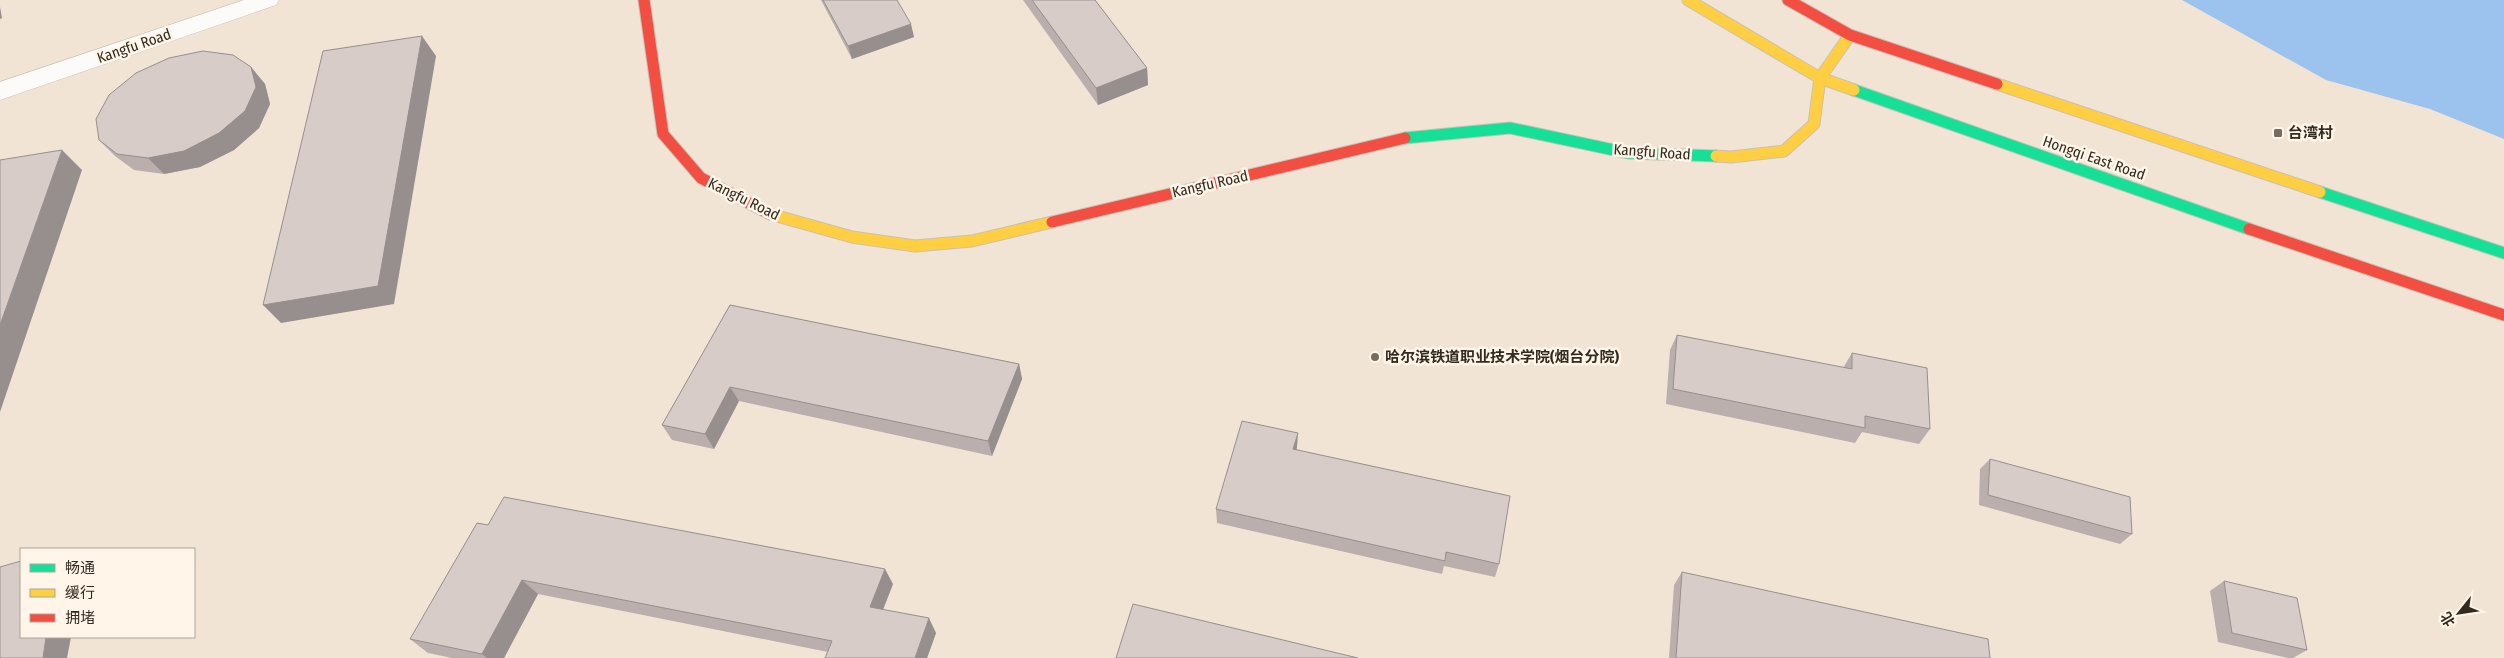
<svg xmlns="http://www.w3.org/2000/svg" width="2504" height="658" font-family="'Fira Sans Condensed','Noto Sans SC',sans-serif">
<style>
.water{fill:#9cc2ee}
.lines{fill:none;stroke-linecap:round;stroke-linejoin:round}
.street-casing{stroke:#cac0b4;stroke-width:1}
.fast-casing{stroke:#cac0b4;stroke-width:13}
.slow-casing{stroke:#cac0b4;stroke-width:13}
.jam-casing{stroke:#cac0b4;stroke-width:13}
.street{fill:#fdfbf9;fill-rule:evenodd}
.fast{stroke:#16e098;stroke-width:11}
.slow{stroke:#ffcf43;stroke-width:11}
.jam{stroke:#f24e42;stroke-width:11}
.wall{fill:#baafad}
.shaded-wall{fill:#978f8d}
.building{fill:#d8ccc9;stroke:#978f8d}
.poi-dot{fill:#766c5f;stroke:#fff5e9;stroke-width:2}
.labels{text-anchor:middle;stroke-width:5;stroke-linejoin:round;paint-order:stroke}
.street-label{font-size:15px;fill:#342b20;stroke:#fff5e9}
.poi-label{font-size:15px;font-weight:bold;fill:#342b20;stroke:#fff5e9;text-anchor:start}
</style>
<rect width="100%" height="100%" fill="#f1e4d4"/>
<!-- water -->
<polygon class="water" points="2182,0 2504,0 2504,139 2430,109 2326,80"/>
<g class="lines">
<defs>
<polygon id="street" points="244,0 279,0 276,5 0,100 0,82"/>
<g id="fast">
<polyline points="1854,90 2249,229"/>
<polyline points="1405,138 1510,128 1628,153 1716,156"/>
<polyline points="2320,192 2504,253"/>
</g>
<g id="slow">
<polyline points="1688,0 1820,78 1854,90"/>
<polyline points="1997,84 2320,192"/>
<polyline points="1716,156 1731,157 1784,151 1814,124 1820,78 1850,35"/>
<polyline points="770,214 852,237 915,246 972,241 1052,222"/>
</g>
<g id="jam">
<polyline points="644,0 663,134 701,178 770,214"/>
<polyline points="1788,0 1850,35 1997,84"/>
<polyline points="1052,222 1405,138"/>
<polyline points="2249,229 2504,315"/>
</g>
</defs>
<!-- street casing -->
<use href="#street" class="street-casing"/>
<!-- fast casing -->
<use href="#fast" class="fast-casing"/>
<!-- slow casing -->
<use href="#slow" class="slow-casing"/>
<!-- jam casing -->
<use href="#jam" class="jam-casing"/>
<!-- street -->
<use href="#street" class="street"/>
<!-- fast -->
<use href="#fast" class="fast"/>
<!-- slow -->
<use href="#slow" class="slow"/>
<!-- jam -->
<use href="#jam" class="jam"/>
</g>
<!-- wall -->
<g class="wall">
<polygon points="821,0 897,0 914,37 852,59"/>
<polygon points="1023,0 1095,0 1147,68 1148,85 1098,105"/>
<polygon points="251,67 265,84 270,104 259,128 234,150 200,167 164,174 134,170 115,156 99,140"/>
<polygon points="730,305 1019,364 1022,379 992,456 739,401 714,449 672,440 662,425"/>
<polygon points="1677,335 1843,368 1852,353 1930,429 1919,444 1862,432 1855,443 1666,404 1670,350"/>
<polygon points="1297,447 1296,449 1499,564 1495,577 1444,566 1442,574 1217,523 1216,509"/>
<polygon points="1990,459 2132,534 2120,544 1979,505 1980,469"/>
<polygon points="488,525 893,584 883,610 936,633 927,658 825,658 828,652 538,594 504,658 452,658 428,653 410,639"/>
<polygon points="1682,572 1990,658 1669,658 1674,585"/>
<polygon points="2224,581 2307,650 2293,658 2288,658 2218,642 2210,591"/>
</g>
<!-- shaded-wall -->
<g class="shaded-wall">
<polygon points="0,7 2,18 0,19"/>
<polygon points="911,24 914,37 852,59 848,46"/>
<polygon points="422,36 436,56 394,304 281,323 263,305"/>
<polygon points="251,67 265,84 270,104 259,128 234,150 200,167 164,174 148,158"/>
<polygon points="1147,68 1148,85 1098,105 1096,88"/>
<polygon points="62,150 82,170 0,412 0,325"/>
<polygon points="1019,364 1022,379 992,456 988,441"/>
<polygon points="730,387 739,401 714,449 705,434"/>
<polygon points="1298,433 1297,447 1293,463 1293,449"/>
<polygon points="885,569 893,584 878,622 870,607"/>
<polygon points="522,580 538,594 504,658 487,658 482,654"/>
<polygon points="929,618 936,633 927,658 915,658"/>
<polygon points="46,637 71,637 67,658 43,658"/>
</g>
<!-- building -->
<g class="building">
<polygon points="823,0 897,0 911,24 848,46"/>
<polygon points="1032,0 1095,0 1147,68 1096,88"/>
<polygon points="422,36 378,286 263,305 323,51"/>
<polygon points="203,51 233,55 251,67 256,87 245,111 219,133 184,151 148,158 117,154 99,140 96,119 109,95 136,73 169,58"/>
<polygon points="62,150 0,325 0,160"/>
<polygon points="730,305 1019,364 988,441 730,387 705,434 662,425"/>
<polygon points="1677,335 1852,369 1852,353 1927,368 1930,429 1865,416 1865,428 1673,389"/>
<polygon points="1242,421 1298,433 1293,449 1510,496 1499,564 1446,552 1445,561 1216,509"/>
<polygon points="1990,459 2130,497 2132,534 1988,495"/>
<polygon points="504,497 885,569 870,607 929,618 915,658 825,658 832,641 522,580 482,654 410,639 477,523 488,525"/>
<polygon points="21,561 21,637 46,637 43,658 0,658 0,567"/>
<polygon points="1682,572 1988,639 1990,658 1676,658"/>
<polygon points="2224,581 2297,598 2307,650 2232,633"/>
<polygon points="1133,604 1358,658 1116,658"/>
</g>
<!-- markers -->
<g class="poi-dot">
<rect x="2273" y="128" width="10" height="10" rx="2.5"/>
<circle cx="1375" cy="357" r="5"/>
</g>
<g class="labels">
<!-- street labels -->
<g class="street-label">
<text transform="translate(134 46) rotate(-19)" y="5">Kangfu Road</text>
<text transform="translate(1652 152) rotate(4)" y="5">Kangfu Road</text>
<text transform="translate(2094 158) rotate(19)" y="5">Hongqi East Road</text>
<text transform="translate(1210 184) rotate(-13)" y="5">Kangfu Road</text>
<text transform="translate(744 199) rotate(26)" y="5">Kangfu Road</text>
</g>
<!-- poi labels -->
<g class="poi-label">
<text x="2288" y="138">台湾村</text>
<text x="1385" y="362">哈尔滨铁道职业技术学院(烟台分院)</text>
</g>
</g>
<!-- legend -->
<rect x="20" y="548" width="175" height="90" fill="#fff5e9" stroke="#aea499"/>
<rect x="30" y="564" width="25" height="8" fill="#16e098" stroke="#aea499"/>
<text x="65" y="573" font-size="15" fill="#342b20">畅通</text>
<rect x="30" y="589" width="25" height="8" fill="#ffcf43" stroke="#aea499"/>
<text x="65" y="598" font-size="15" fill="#342b20">缓行</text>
<rect x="30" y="614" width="25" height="8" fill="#f24e42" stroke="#aea499"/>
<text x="65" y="623" font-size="15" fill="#342b20">拥堵</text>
<!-- north arrow -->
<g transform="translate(2459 613) rotate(240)" stroke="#fff5e9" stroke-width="4" paint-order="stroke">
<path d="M0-4L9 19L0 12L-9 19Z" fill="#342b20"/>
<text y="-8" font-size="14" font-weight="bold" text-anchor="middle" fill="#342b20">北</text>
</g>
</svg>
